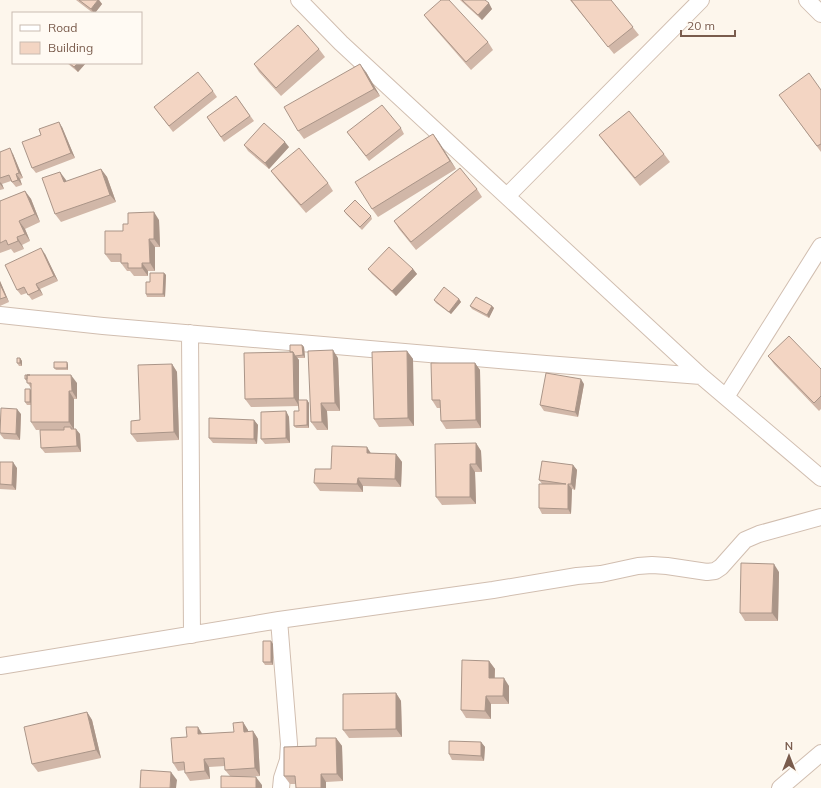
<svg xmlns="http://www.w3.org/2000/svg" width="821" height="788" font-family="Mulish,sans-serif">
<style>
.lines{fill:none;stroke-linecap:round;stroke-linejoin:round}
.minor-casing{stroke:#d1beb0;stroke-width:18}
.minor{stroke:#fff;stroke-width:16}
.wall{fill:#d1b7a8}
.shaded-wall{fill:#aa9588}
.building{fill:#f3d5c3;stroke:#aa9588}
</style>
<rect width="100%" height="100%" fill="#fdf6ec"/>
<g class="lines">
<defs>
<path id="minor" d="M299,0L341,43L701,376L821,478
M807,0L821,14
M507,196L701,0
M0,315L103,326L546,364L701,376
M190,333L192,635
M726,397L821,246
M0,666L279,620
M281,788L282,778L288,760L289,744L279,620L493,590L577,576L601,574L638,566L652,565L667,566L707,572L715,571L721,567L745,540L759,534L821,517
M780,788L821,753"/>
</defs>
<use href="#minor" class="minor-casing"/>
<use href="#minor" class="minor"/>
</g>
<path class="wall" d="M76,0H99L102,4L95,13H93Z
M460,0H485L492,9L482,20Z
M570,0H611L639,35L614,54Z
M424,15L488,42L493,50L471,70L430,23Z
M319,49L325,57L281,96L259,72L254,64Z
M67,63H86L78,72Z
M366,72L380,96L304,139L298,131Z
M821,90V152L785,103Z
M213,91L217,97L173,132L154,107Z
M236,96L254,121L224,142L207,117Z
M62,127L75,158L36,173L32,168Z
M401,128L404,134L369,161L347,132Z
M433,134L456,169L378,217L372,209Z
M599,135L664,154L670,162L640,186L605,143Z
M244,145L289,147L269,169L248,151Z
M0,152L13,154L23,178L20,179L22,185L16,187L11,181L2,184L4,189L0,190Z
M101,169L107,177L116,202L61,222L55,214L60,172L66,182Z
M271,171L328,183L333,191L306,213L277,179Z
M477,189L482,197L416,250L399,229L394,221Z
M25,191L31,199L40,222L25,229L30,241L22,245L24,249L14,253L11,249L0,253V201Z
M344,211L371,216L372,219L362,230L346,214Z
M159,220L160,247H155V271H148V276H134L130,271H127L121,263V262H111L105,254L128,224Z
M45,254L58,281L40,289L43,295L32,300L27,293L21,295L17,290Z
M368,269H413L417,274L396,296L372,274Z
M164,273L166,275L165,297H147L146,294L150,282Z
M0,281L9,302L0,306Z
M459,299L461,302L451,314L436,303L434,300Z
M470,306H492L494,308L489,318L472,309Z
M302,345L304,347L305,358H297L299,360V400H307L309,403V428H296L294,426L299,411V406L251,407L245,399L290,353Z
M407,351L413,359L414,426L379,427L374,419Z
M768,356L821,369V409L819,411L774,364Z
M20,358L22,361V366H19L17,363Z
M338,358L340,411H327L328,430H317L311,422Z
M67,362L68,365V370H56L54,368Z
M475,363L480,370L481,428L446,429L441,421V408H437L432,400Z
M172,364L177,372L179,440L137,442L131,434L140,420Z
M30,375L77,383V399H74V429L80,434L81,452L45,453L41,448V430H36L31,422V405H27L25,402L31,390V388L25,379Z
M584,384L578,417L544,411L540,405Z
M286,411L289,417L290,443L265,444L261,439Z
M21,414L20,440L4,439L0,434Z
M254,420L258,425L257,444L213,443L209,438Z
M476,443L481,451L482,472H475L476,504L442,505L436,497Z
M371,453L396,454L402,462L401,487L363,486V492L320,491L314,483L331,469Z
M0,462L17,468L16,490L0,489Z
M573,465L577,470L575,490L572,489L571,514H542L539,508L542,484L539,480Z
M779,572L778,621H745L740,613Z
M273,644V665H265L263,662Z
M489,661L495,669V678L509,686V704H491V719L466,718L461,710Z
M396,693L401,701L402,737L349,738L343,730Z
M87,712L92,720L101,758L38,772L32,764Z
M243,722L248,731H253L258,739L260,776L245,777L262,785L230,776L225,770V766L209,767L210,779L190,781L185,773V770L178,771L173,763L187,737L203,734L234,732Z
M336,738L342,746L343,781L326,782V788H296V784H290L284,776L316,746Z
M481,742L485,747L484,761L452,760L449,754Z"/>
<path class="shaded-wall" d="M98,0H99L102,4L95,13H94L91,9Z
M489,3L492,9L482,20L478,15Z
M78,63H86L78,72L74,67Z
M360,64L366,72L380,96L374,89Z
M59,122L62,127L75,158L71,153Z
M433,134L439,142L456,169L450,161Z
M285,142L289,147L269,169L265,163Z
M10,148L13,154L23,178L19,173Z
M101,169L107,177L116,202L110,195Z
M60,172L66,180L70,190L64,182Z
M16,174L20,179L22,185L18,180Z
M0,182L2,184L4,189L0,184Z
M25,191L31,199L40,222L35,214Z
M154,212L159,220L160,247L154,239Z
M19,221L25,229L30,241L25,234Z
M17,237L22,245L24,249L18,241Z
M149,239L155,247V271L150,263Z
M41,248L45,254L58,281L54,276Z
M142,263L148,271V276L142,268Z
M413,269L417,274L396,296L392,291Z
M164,273L166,275L165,297L163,294Z
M0,281L9,302L6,297L0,284Z
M36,284L40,289L43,295L39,290Z
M459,299L461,302L451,314L449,312Z
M492,306L494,308L489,318L487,315Z
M302,345L304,347L305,358L303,355Z
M333,350L338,358L340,411L335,403Z
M407,351L413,359L414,426L408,418Z
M293,352L299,360V406L294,398Z
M20,358L22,361V366L20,363Z
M67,362L68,365V370L67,368Z
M475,363L480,370L481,428L476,420Z
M172,364L177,372L179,440L174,432Z
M71,375L77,383V399L72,391Z
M581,379L584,384L578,417L575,412Z
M30,389L32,392V405L30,402Z
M69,391L74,399V430L69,422Z
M307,400L309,403V428L307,425Z
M321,403L327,411L328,430L322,422Z
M17,409L21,414L20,440L16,434Z
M286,411L289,417L290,443L286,438Z
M254,420L258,425L257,444L254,439Z
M76,429L80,434L81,452L77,446Z
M476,443L481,451L482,472L476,464Z
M367,447L372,455L367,453Z
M396,454L402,462L401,487L395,479Z
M13,462L17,468L16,490L12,485Z
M470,464L475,472L476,504L470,497Z
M573,465L577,470L575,490L571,484Z
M358,478L363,486V492L357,484Z
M568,484L572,489L571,514L568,509Z
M774,564L779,572L778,621L772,613Z
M271,641L273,644V665L271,662Z
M489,661L495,669L494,686L489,678Z
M504,678L509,686V704L503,696Z
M396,693L401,701L402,737L396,729Z
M486,696L491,704V719L485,711Z
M87,712L92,720L101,758L96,750Z
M243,722L248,730L249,739L244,732Z
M198,727L203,735L198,734Z
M253,731L258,739L260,776L255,768Z
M336,738L342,746L343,781L337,774Z
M481,742L485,747L484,761L481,756Z
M204,759L209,767L210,779L205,771Z
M171,772L177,780L176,788H170Z
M321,774L326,782V788H321Z
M256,777L262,785V788H256Z"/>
<path class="building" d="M79,0H98L91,9Z
M441,0H449L488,42L466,62L424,15Z
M462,0H485L489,3L478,15Z
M571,0H611L633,27L608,47Z
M298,25L319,49L276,88L254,64Z
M69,63H78L74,67Z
M360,64L374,89L298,131L284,107Z
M198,72L213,91L169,126L154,107Z
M809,73L821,90V144L817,146L779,95Z
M236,96L250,116L221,137L207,117Z
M382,105L401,128L366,156L347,132Z
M629,111L664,154L635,178L599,135Z
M59,122L71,153L32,168L22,142L41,135L39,129Z
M264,123L285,142L265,163L244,145Z
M433,134L450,161L372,209L355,182Z
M10,148L19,173L16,174L18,180L12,182L9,175L0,178V152Z
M299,148L328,183L301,205L271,171Z
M460,168L477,189L411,242L394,221Z
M101,169L110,195L55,214L42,178L60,172L64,182Z
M25,191L35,214L19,221L25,234L17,237L18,241L8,245L6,240L0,243V201Z
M355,200L371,216L360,227L344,211Z
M154,212V239H149L150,263H142V268H128V263H121V254H105V231H123V224H128V213Z
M389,247L413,269L392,291L368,269Z
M41,248L54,276L36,284L39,290L28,295L24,287L17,290L5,265Z
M150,273H164L163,294H146V282H150Z
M0,284L6,297L0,299Z
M444,287L459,299L449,312L434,300Z
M476,297L492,306L487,315L470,306Z
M789,336L821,369V396L814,403L768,356Z
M290,345H302L303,355L295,356L293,352H290Z
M333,350L335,403H321L322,422H311L308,351Z
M407,351L408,418L374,419L372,352Z
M293,352L294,398L245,399L244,353Z
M17,358H20V363H17Z
M54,362H67V368H54Z
M431,363H475L476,420L441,421L440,400H432Z
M172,364L174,432L131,434V421L140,420L138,365Z
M546,373L581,379L575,412L540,405Z
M25,375H30H27V379H25Z
M27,375H71L72,391H69V422H31V383H27Z
M25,389H30V402H25Z
M298,400H307V425L294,426V411H299Z
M1,408L17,409L16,434L0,433Z
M286,411V438L261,439V412Z
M209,418L254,420V439L209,438Z
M64,427H71V429H76L77,446L41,448L40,430H64Z
M476,443V464H470V497H436L435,444Z
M332,446L367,447V453L396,454L395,479L358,478L357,484L314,483L315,469H331Z
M542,461L573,465L571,484H568V509L539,508V484H566L539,480Z
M0,462H13L12,485L0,484Z
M741,563L774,564L772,613H740Z
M263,641H271V662H263Z
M462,660L489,661V678H504L503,696H486L485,711L461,710Z
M396,693V729L343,730V694Z
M87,712L96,750L32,764L24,727Z
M243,722L244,732L253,731L255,768L225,770L224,758L204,759L205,771L185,773L184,762L173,763L171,738L187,737L186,727H198V734L234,732L233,723Z
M316,738H336L337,774H321V788H296L295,776H284V747L316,746Z
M449,741L481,742V756L449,754Z
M141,770L171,772L170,788H140Z
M221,776L256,777V788H221Z"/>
<rect x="12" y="12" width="130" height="52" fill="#fffaf3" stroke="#cabbb1"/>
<rect x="20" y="25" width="20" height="6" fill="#ffffff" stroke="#cabbb1"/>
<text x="48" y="32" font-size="12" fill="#7a5c4d">Road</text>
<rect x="20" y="42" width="20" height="12" fill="#f3d5c3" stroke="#cabbb1"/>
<text x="48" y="52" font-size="12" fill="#7a5c4d">Building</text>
<g transform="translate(789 756)" stroke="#fffaf3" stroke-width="3" paint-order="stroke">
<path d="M0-3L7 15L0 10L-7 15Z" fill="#7a5c4d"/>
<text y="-6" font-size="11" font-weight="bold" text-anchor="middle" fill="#7a5c4d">N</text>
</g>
<path d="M681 30v6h54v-6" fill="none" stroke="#7a5c4d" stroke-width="2"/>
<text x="687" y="30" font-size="12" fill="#7a5c4d" stroke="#fffaf3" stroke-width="3" paint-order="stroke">20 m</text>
</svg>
